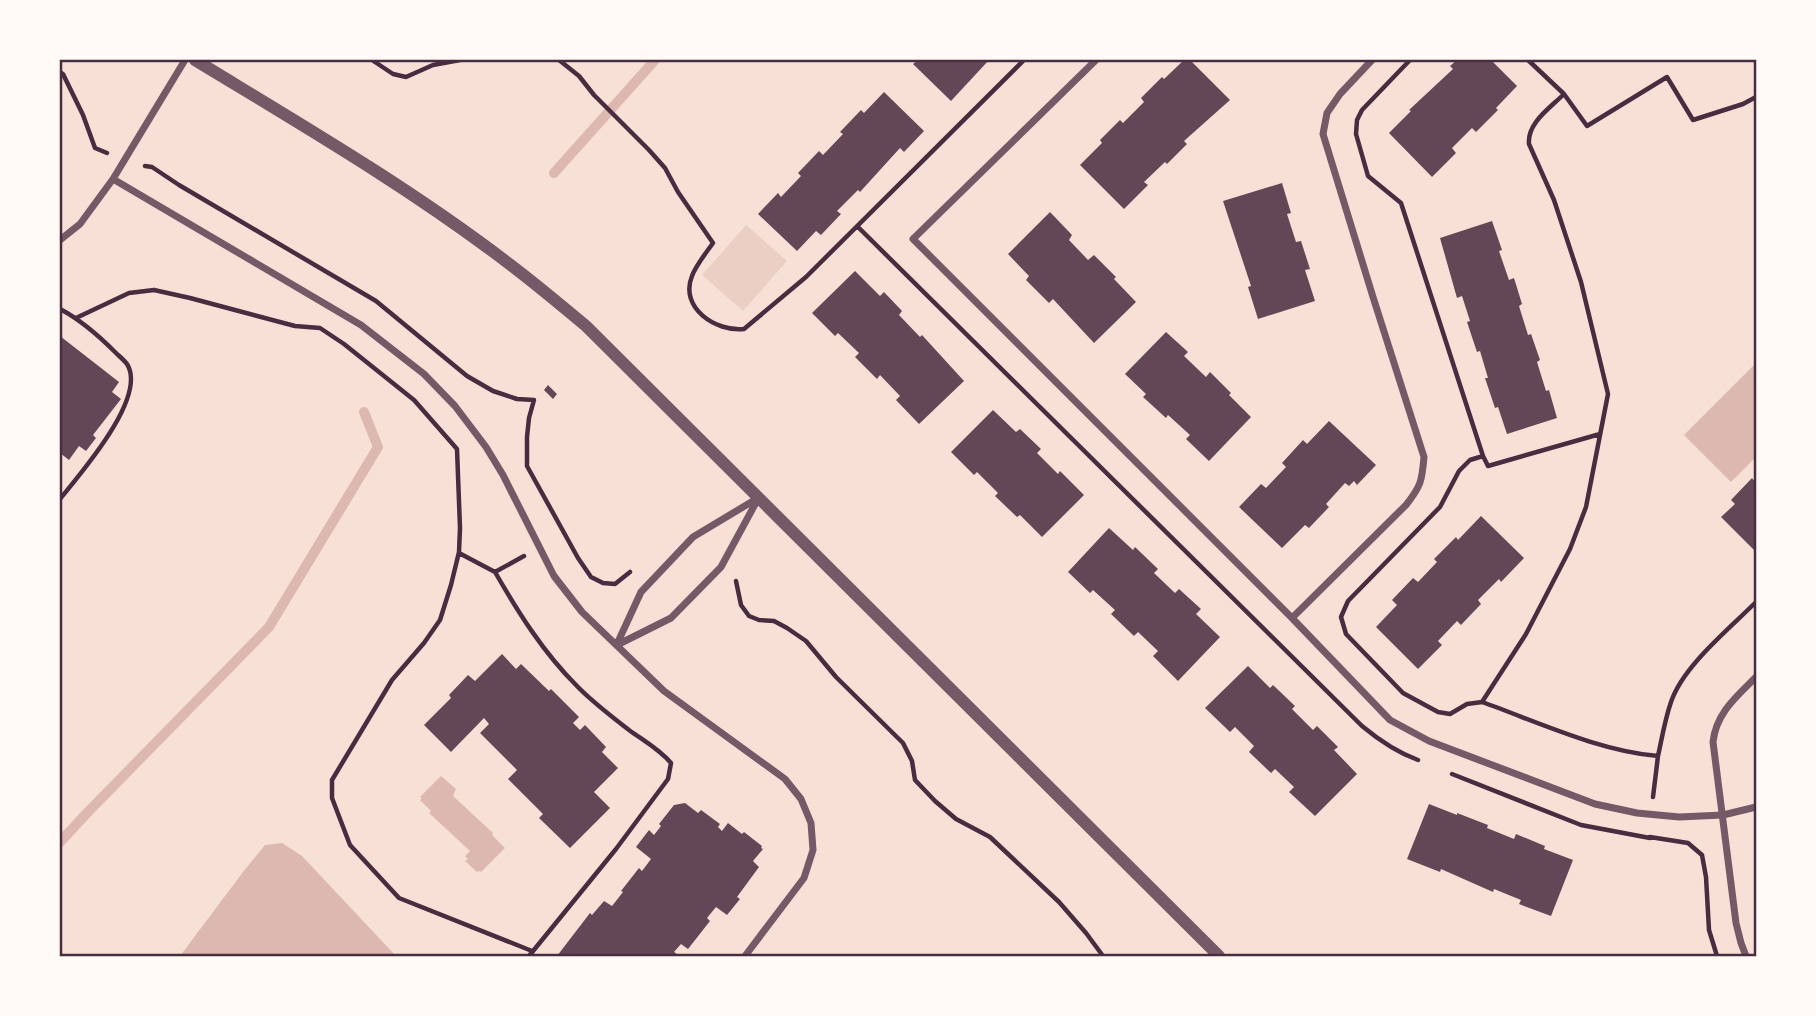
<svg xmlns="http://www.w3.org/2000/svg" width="1816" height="1016" font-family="Barlow,sans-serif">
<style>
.green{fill:#ebcfc5}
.water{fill:#dcb8b0}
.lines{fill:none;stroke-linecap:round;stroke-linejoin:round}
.stream{stroke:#dcb8b0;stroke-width:10}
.building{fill:#644757}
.path{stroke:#4a2c40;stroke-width:4.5}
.minor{stroke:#755966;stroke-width:7}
.tertiary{stroke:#755966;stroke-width:12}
.neatline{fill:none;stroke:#4a2c40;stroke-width:2.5}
</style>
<rect width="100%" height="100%" fill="#f7e1d7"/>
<path class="green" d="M746,225L787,261L743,311L702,275Z"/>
<path class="water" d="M1756,363V457L1731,482L1684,435Z
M441,776L456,789L453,796L493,833L492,835L505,848L481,872L479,871L477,872L465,861L468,859L465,856L470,851L429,813L431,811L420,800L422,798L420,797Z
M282,843L302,856L396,956H180L243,872L265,845Z"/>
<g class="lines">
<path class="stream" d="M554,173L655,60
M60,842L87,813L269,627L378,447L364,412"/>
</g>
<path class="building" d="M918,60H989L951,101L913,64Z
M1184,60H1190L1230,100L1184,141L1187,144L1167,164L1165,162L1144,182L1148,185L1124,209L1080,165L1102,143L1100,140L1120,120L1123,123L1144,102L1141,98L1162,77L1164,79Z
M1457,60H1491L1517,86L1496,108L1498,110L1476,132L1472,128L1452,148L1456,153L1432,177L1389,133L1411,111L1409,110L1453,69L1450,66Z
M884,92L924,131L904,152L900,148L860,192L858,190L837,211L841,214L821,235L816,231L797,251L758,214L778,193L781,197L801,176L798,173L819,151L823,155L843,134L840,132L861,110L864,113Z
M1282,183L1291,213L1287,214L1296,242L1301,241L1310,269L1305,270L1315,301L1258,319L1248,287L1251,286L1223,201Z
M1050,212L1072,235L1069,240L1088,260L1094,255L1116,277L1114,279L1136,302L1094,343L1053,299L1049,303L1026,280L1029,276L1008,254Z
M1492,221L1502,250L1499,251L1509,280L1514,278L1522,304L1519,306L1528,335L1531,334L1540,360L1537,362L1546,391L1549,390L1557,418L1507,434L1498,407L1495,408L1485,378H1488L1480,351L1477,352L1467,322L1470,321L1462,296L1457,298L1440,238Z
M855,271L880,296L884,292L902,311L899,315L920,337L922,335L964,381L919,424L896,400L900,396L880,375L877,379L855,357L859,353L838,333L835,336L812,313Z
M1166,332L1188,352L1184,356L1206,377L1210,372L1231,393L1229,395L1251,417L1209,461L1186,439L1190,435L1168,415L1166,418L1143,397L1146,394L1125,374Z
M60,336L119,382L112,392L121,399L93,435L96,438L86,451L79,446L69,460L60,453Z
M548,385L557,394L553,399L544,390Z
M993,410L1016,432L1020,429L1041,449L1037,453L1058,474L1060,471L1084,495L1042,537L1020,515L1017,517L995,496L998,493L977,472L974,475L951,452Z
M1329,421L1376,465L1357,485L1354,481L1349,486L1345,483L1326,504L1329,507L1309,528L1305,525L1282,548L1239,507L1261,484L1266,488L1286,467L1282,463L1303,440L1307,444Z
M1752,478L1756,483V552L1721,517L1735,504L1731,500Z
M1481,516L1524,558L1501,582L1499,579L1478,600L1481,604L1461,625L1457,621L1438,641L1442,645L1418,669L1376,627L1397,605L1392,600L1413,578L1418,582L1437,562L1434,559L1456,537L1458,540Z
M1109,528L1133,550L1135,547L1158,569L1154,573L1175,593L1179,589L1201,609L1196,614L1220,637L1178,681L1153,656L1158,651L1138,632L1134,636L1111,614L1115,610L1093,590L1090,593L1068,572Z
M502,654L516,669L521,664L549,691L551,689L579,717L573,723L580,730L585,725L606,747L602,752L618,768L594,792L610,808L570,848L539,818L543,814L508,779L517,770L480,733L489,724L484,718L451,752L424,725L451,698L449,695L468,675L475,681Z
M1248,666L1270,688L1273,685L1295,706L1292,709L1313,730L1317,726L1338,747L1334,750L1357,774L1315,816L1289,792L1294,787L1275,769L1271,773L1249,752L1254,746L1235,727L1230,732L1205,708Z
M685,803L698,813L701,810L720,824L718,827L722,831L728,823L742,834L744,832L762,846L761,848L763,849L753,861L759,867L737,897L740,899L727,915L716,907L707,918L710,921L688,949L681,944L674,952L680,956H557L590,913L592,915L604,901L612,906L623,892L621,891L639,868L642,871L651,859L636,847L649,830L654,835L661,826L659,824L674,805Z
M1429,804L1457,815V813L1488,825L1487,828L1514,839L1516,834L1545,846L1544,849L1573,860L1551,916L1519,904L1521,900L1494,889L1493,892L1441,869L1440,872L1407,859Z"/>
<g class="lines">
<path class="path" d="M372,60L393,74L406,77L433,65L460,60
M559,60L579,76L594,95L649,150L665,168L678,192L713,243C706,253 696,265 692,276C679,308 716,332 744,329L806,277L1024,60
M1410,60L1362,110L1357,120L1356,134L1368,176L1401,203L1483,456L1470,460L1459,471L1440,507L1348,601L1341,617L1346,634L1403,693L1438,712L1450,714L1467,704L1482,702L1526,634L1570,549L1586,507L1608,394L1581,282L1554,200L1529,144C1527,123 1550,108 1564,94L1528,60
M60,72L63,74L83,115L95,148L107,153
M1564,94L1587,126L1667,77L1693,120L1743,104L1756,97
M145,166L152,167L179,185L376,301L467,376L493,391L517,399L534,400L529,418L527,437V466L578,558L591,577L603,583L615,584L630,572
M858,227L1362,726C1380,741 1396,752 1418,760
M60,309C81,320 98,335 115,352C119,356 124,360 127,364C148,397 80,474 60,499
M76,318L129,293L154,290L190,298L295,326L320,328L344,344L414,400L457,449L460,528L459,552L451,585L440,620L424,643L392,680L332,780V798L350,845L399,898L532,951
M1483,456L1488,466L1600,434
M459,553L495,572
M524,556L495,572C518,612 543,652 576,685C591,701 611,716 629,730C644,741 659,749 671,763L668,779L616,849L529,956
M736,581L741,605L749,616L759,620L774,621L787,628L806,641L836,677L903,743L912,761L915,780L935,801L956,819L990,837L1059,902L1086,933L1103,956
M1482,702C1538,722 1599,751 1658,756L1653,797
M1658,756C1662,738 1665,719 1671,702C1683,666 1729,629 1756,602
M1452,774L1581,825L1650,838
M1650,837L1688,843L1702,855L1706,877L1709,930L1717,956"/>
<path class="minor" d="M1096,60L913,239L1292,618L1406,505C1421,486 1422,481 1424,457L1373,297L1323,134L1327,113L1340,94L1372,60
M113,179L361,325L424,374L455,406L486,447L503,475L554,576L582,612L664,691L785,779L801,799L811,823L813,850L804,878L745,956
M60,240L80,224L113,179L185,60
M1292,618L1390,720L1429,741L1595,804L1637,813L1679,817L1723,815L1756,807
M617,644L641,592L693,537L758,498
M617,645L671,618L721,567L759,497
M1746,956L1741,943L1736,923L1713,742C1716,713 1737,696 1756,677"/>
<path class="tertiary" d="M195,60C302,125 412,189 512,266C537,285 562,306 586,326L1219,956"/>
</g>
<rect width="1816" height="1016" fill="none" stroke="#fffaf5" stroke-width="122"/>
<rect x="61" y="61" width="1694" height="894" class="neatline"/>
</svg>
